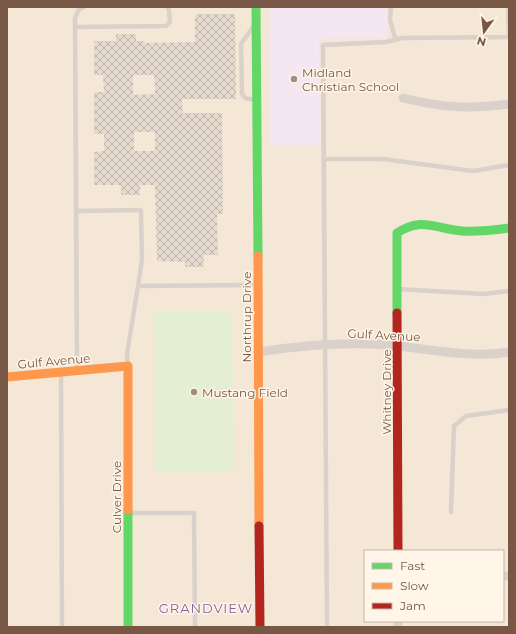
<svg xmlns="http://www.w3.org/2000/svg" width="516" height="634" font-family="Montserrat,sans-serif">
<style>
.residential{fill:#f4e7d6;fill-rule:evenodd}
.education{fill:#f4e7f1}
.pitch{fill:#e3efd0}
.building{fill:url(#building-cross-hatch);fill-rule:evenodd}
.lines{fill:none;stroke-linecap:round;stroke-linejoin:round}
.lane{stroke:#dbd1cb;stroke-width:4.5}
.street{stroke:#dbd1cb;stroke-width:9}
.fast{stroke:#63d668;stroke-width:9}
.slow{stroke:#ff974d;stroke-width:9}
.jam{stroke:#b3261e;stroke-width:9}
.poi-dot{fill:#a58d7e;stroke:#fff6e9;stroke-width:1.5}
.labels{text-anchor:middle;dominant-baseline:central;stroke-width:3;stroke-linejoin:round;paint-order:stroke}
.poi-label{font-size:12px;fill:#785745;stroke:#fff6e9;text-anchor:start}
.street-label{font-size:12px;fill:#785745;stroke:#fff6e9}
.neighbourhood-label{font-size:13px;letter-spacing:1px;fill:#88609c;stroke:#fff6e9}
</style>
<defs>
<pattern id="building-cross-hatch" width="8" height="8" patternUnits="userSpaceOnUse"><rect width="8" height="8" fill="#e4dacf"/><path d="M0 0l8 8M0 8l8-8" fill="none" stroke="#beb4aa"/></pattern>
</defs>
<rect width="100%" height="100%" fill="#f8f2e7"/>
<path class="residential" d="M7,7H509V627H7ZM365,551H503V621H365Z"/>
<path class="education" d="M269,7H387V38L319,39L320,145H269Z"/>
<path class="pitch" d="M232,311L234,472H156L154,312Z"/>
<path class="building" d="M195,14H235L236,99H182L183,113H222L223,214H217L218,255H204L203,267H185V262L157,261L155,185H140V195H121V185H94V152L104,151V134H94V92H104L103,75H94V41H116V34H136V41H145V43L195,42ZM133,75H154L155,94L133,95ZM134,132H155V151H134Z"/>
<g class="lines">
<path class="lane" d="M391,7L390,20L395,38
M508,7L509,37
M76,27L166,26L170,22L169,10L167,7
M253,27L241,44L242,94L245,98L255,100
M325,159H383L473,171L509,165
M76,211L141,210L142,260L138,286
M397,289L484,294L509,291
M128,365L127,354L138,286L258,285
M77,369L75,18L79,9L84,7
M61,373L62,627
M451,512L454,426L466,416L509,410
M128,513H194L195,627
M327,627L323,45L386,42L402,38L509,37"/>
<path class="street" d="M403,98C443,108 469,109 509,104
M258,352C304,345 353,341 399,346C435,350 473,358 509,352
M503,576H509
M398,621V627"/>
<path class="fast" d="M256,7L258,256
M397,313V233C422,216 436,229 462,231C478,232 494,230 509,228
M128,510V627"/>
<path class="slow" d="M258,256L259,526
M7,377L128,366V510"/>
<path class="jam" d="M397,313L398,551
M259,526L260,627"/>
</g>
<g class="poi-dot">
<circle cx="294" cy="79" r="4"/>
<circle cx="194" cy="392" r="4"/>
</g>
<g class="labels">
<g class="poi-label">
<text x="302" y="72">Midland<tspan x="302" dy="14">Christian School</tspan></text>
<text x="202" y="392">Mustang Field</text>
</g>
<g class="street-label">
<text transform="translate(246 317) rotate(-90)">Northrup Drive</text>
<text transform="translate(384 335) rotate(3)">Gulf Avenue</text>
<text transform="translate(54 361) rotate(-5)">Gulf Avenue</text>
<text transform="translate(386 392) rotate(-90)">Whitney Drive</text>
<text transform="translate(116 497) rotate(-90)">Culver Drive</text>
</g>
<g class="neighbourhood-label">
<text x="206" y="608">GRANDVIEW</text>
</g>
</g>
<rect width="516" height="634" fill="none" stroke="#785745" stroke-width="16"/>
<rect x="364" y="550" width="140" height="72" fill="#fff6e9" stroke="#c9b6a7"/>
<rect x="372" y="563" width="20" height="6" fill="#63d668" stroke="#c9b6a7"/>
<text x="400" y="570" font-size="12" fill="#785745">Fast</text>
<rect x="372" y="583" width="20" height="6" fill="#ff974d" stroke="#c9b6a7"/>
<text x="400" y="590" font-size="12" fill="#785745">Slow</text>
<rect x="372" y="603" width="20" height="6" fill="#b3261e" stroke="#c9b6a7"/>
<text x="400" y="610" font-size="12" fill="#785745">Jam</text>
<g transform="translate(484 32) rotate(195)" stroke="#fff6e9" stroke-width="3" paint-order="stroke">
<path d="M0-3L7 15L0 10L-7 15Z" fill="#785745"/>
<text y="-6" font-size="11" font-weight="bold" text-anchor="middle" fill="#785745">N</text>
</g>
</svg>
